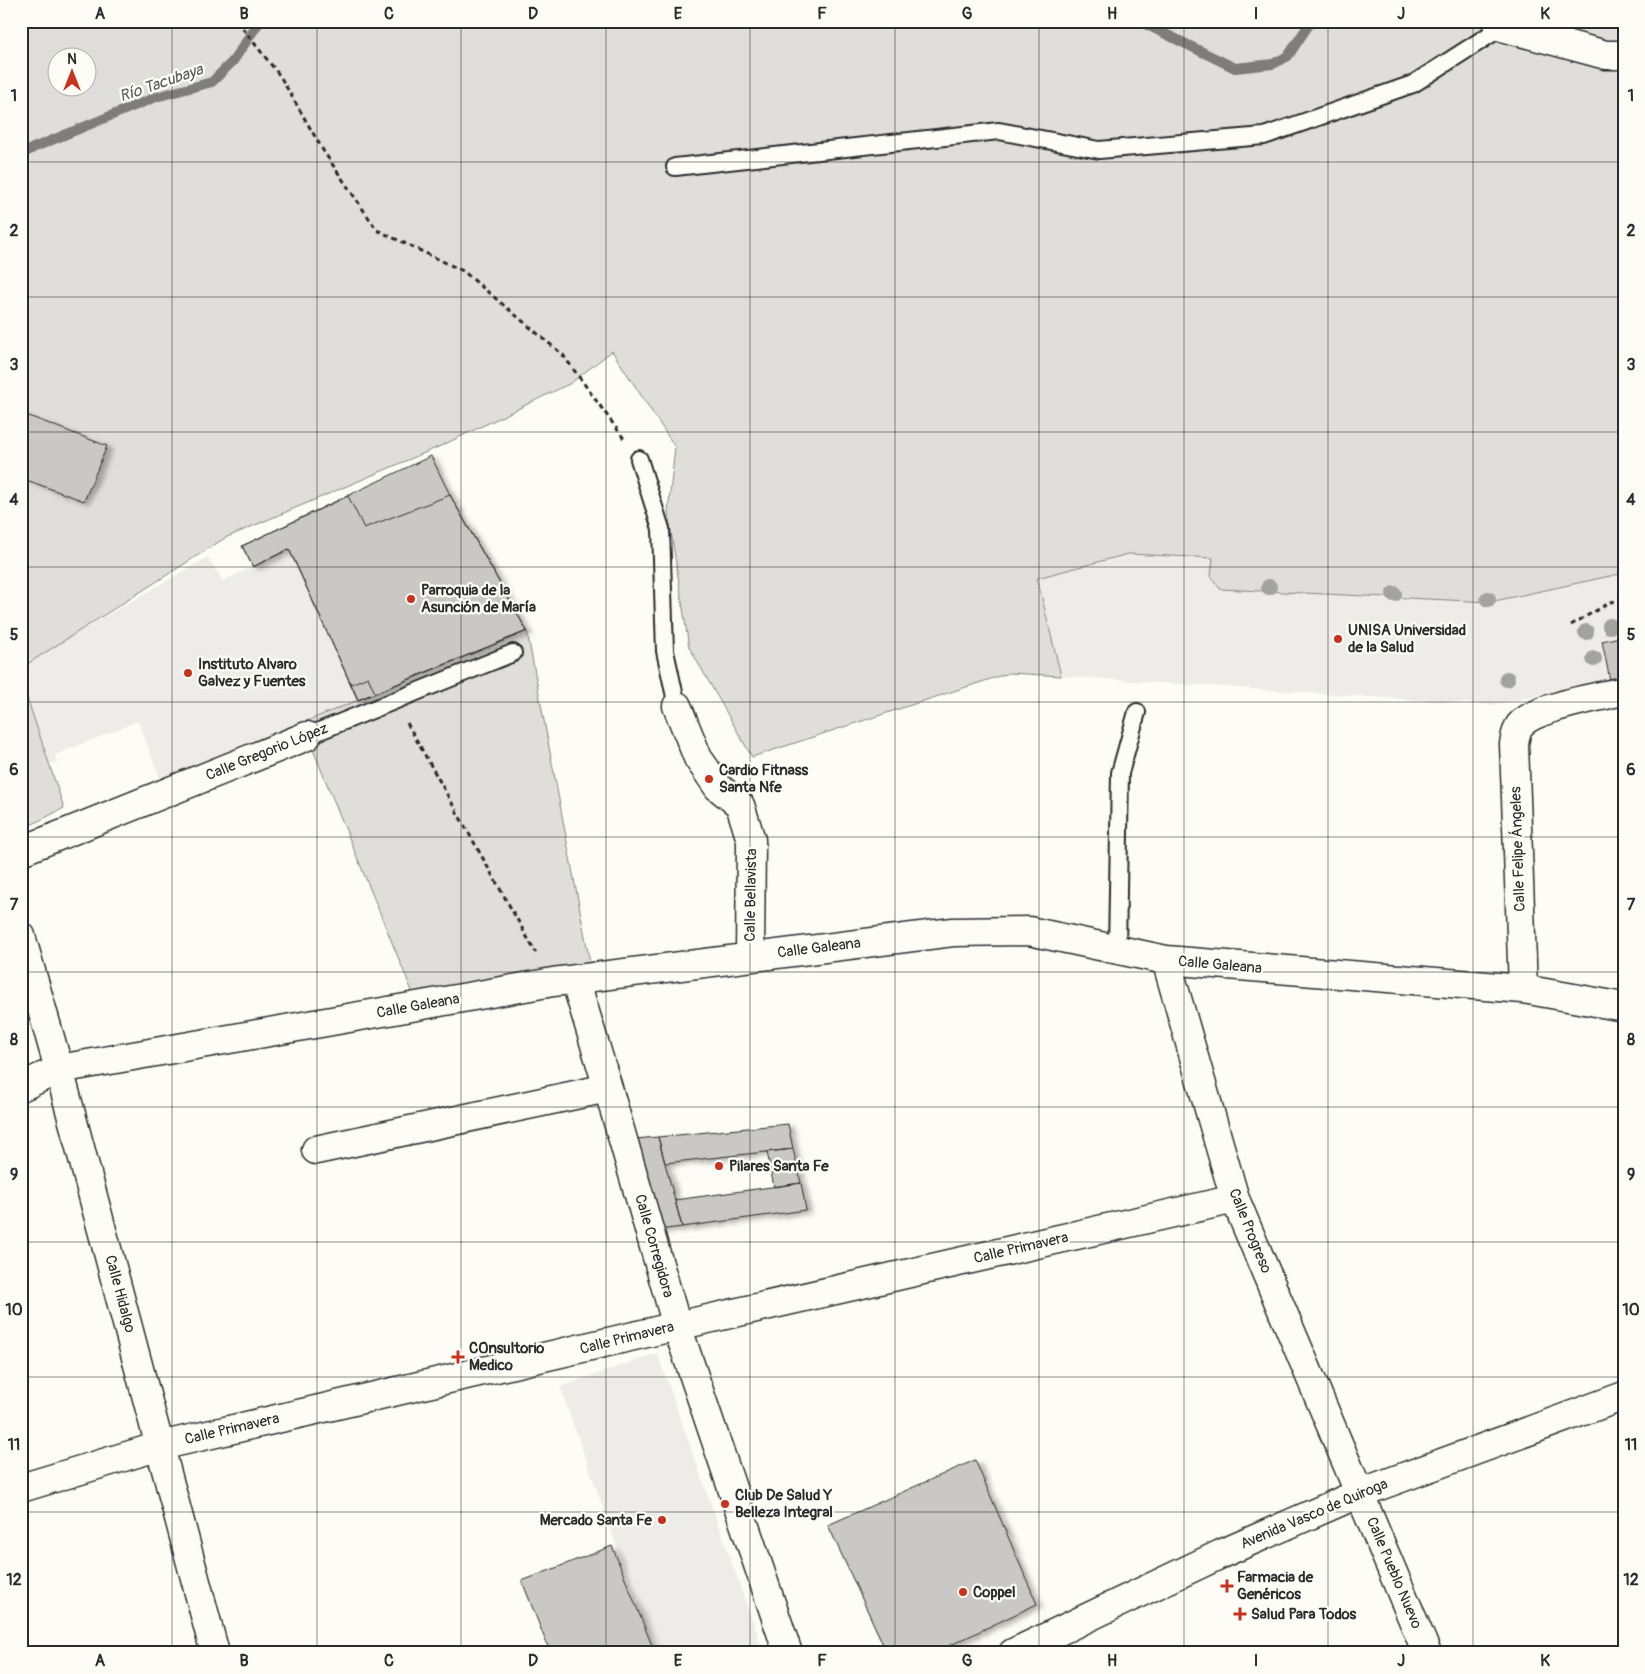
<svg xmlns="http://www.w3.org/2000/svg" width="1645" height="1674" font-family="Pangolin,sans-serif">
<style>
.built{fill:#edece8}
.green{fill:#dfdeda;stroke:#858482;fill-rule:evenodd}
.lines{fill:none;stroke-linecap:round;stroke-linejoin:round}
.stream{stroke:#7e7d7b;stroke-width:10}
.building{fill:#c9c8c4;stroke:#2b2b2b;filter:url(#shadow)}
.service-casing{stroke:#2b2b2b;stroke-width:20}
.minor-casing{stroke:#2b2b2b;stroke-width:31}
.secondary-casing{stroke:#2b2b2b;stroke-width:31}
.path{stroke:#2b2b2b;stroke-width:3;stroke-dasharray:5 4;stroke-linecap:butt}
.service{stroke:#fdfcf7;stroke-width:16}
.minor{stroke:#fdfcf7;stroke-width:28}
.secondary{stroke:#fdfcf7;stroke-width:28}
.tree{fill:#a2a29f}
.grid{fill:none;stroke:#2b2b2b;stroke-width:1;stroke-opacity:0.55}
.poi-dot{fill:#c8321e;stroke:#fdfcf7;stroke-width:2}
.labels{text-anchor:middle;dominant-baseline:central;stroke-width:4.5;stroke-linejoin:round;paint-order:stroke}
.poi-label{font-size:15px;font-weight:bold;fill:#2b2b2b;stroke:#fdfcf7;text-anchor:start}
.street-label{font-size:15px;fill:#2b2b2b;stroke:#fdfcf7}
.water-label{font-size:16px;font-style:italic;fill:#5b5b5a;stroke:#fdfcf7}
.neatline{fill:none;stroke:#2b2b2b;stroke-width:2}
.grid-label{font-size:16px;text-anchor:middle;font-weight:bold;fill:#2b2b2b}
</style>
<defs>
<filter id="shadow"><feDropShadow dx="5.5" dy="3" stdDeviation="2.5" flood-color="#0004"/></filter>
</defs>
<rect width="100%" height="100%" fill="#fdfcf7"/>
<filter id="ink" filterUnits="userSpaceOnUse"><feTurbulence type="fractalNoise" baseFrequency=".02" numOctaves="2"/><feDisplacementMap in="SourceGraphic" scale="10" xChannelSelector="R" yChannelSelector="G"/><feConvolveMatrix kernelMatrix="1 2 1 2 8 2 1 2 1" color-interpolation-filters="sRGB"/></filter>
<g filter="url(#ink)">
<path class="built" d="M21,200L229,523L26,662L208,557L223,581L289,549L358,700L162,783L138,721L55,755L57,763L21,762Z
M1128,554L1213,558L1211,576L1490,602L1624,573V679L1491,705L1061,676L1037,578Z
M657,1353L764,1653H655L560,1387Z"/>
<path class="green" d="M21,21H1624V573L1490,602L1220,589L1211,576L1213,558L1128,554L1037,578L1061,676L1009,673L752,757L689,647L668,512L675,447L612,351L571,383L443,445L225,538L21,668ZM58,58H88V88H58Z
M527,631L590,963L414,996L302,723Z
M21,680L64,808L21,830Z"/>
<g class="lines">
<path class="stream" d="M1139,21L1235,68L1273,64L1288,56L1308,26L1313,21
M21,155L33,148L156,97L212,82L233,61L260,21"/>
</g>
<path class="building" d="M21,413L107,446L84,501L21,478Z
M431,456L450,495L527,631L358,700L289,549L253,567L242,546Z
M450,495L527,631L358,700L289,549L253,567L242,546L348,496L364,528Z
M1624,636V677L1610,680L1602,641Z
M368,677L375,693L358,700L351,684Z
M788,1124L793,1149L665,1163L658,1137Z
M658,1137L682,1227L658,1230L635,1139Z
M793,1149L801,1183L774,1187L767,1152Z
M801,1183L806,1210L682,1227L675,1200Z
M975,1460L1037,1604L934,1653H887L828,1525Z
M612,1546L655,1653H548L550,1652L522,1581Z"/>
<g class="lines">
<defs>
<path id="service" d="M675,167L999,131L1099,150L1264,136L1413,84L1502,27
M639,459L661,529L665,651L677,706
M307,736L513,653
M1117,950L1120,773L1137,712"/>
<path id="minor" d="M1496,21L1502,27L1606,55H1624
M677,706L698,758L718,787L740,805L751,840L750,957
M21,851L307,736
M21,936L59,1069L215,1653
M1166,960L1235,1199L1427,1653
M575,979L608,1088L677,1326L788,1653
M1523,989L1514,744C1515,738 1516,730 1520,725C1535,707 1599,697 1624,691
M21,1087L59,1069L553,982L953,932L1029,931L1166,960L1523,989L1624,1007
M316,1150L608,1088
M21,1488L160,1446L677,1326L1235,1199"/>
<path id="secondary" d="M1013,1653L1221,1554L1360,1493L1624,1396"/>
</defs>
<use href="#service" class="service-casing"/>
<use href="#minor" class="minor-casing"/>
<use href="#secondary" class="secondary-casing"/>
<path class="path" d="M237,21L280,76L324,152L377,230L463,271L563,355L625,440
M1571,625L1611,602L1624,599
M407,723L536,953"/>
<use href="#service" class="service"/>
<use href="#minor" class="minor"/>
<use href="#secondary" class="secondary"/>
</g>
<g class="tree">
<circle cx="1269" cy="587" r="8"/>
<circle cx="1394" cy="594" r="8"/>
<circle cx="1488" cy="599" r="8"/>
<circle cx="1610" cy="626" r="8"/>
<circle cx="1586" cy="632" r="8"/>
<circle cx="1594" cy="659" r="8"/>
<circle cx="1507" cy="679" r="8"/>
</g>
</g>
<path class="grid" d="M172,21V1653M317,21V1653M461,21V1653M606,21V1653M750,21V1653M895,21V1653M1039,21V1653M1184,21V1653M1328,21V1653M1473,21V1653M21,162H1624M21,297H1624M21,432H1624M21,567H1624M21,702H1624M21,837H1624M21,972H1624M21,1107H1624M21,1242H1624M21,1377H1624M21,1512H1624"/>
<g class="poi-dot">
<circle cx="411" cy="599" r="5"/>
<circle cx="1338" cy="639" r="5"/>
<circle cx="188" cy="673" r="5"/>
<circle cx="709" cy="779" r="5"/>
<circle cx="719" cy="1166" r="5"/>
<path d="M455.5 1349.5h5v5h5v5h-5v5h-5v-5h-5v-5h5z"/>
<circle cx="725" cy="1504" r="5"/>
<circle cx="662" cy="1520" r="5"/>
<path d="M1224.5 1578.5h5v5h5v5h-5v5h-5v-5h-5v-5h5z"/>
<circle cx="963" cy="1592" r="5"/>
<path d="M1237.5 1606.5h5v5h5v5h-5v5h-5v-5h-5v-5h5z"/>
</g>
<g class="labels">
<g class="poi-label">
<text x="421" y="590">Parroquia de la<tspan x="421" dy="17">Asunción de María</tspan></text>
<text x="1348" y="630">UNISA Universidad<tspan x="1348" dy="17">de la Salud</tspan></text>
<text x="198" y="664">Instituto Alvaro<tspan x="198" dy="17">Galvez y Fuentes</tspan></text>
<text x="719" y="770">Cardio Fitnass<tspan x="719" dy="17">Santa Nfe</tspan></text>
<text x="729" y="1166">Pilares Santa Fe</text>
<text x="469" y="1348">C0nsultorio<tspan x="469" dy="17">Medico</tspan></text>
<text x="735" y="1495">Club De Salud Y<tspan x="735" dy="17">Belleza Integral</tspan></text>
<text x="652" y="1520" text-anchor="end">Mercado Santa Fe</text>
<text x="1237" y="1577">Farmacia de<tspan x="1237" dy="17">Genéricos</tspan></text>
<text x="973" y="1592">Coppel</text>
<text x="1251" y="1614">Salud Para Todos</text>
</g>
<g class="street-label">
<text transform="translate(267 752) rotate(-22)">Calle Gregorio López</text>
<text transform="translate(1518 849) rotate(-92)">Calle Felipe Ángeles</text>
<text transform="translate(751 895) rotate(-89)">Calle Bellavista</text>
<text transform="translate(819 948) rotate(-7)">Calle Galeana</text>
<text transform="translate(1220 965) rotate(5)">Calle Galeana</text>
<text transform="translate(418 1006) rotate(-10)">Calle Galeana</text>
<text transform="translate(1250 1231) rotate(68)">Calle Progreso</text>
<text transform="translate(654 1246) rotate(74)">Calle Corregidora</text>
<text transform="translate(1021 1248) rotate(-13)">Calle Primavera</text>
<text transform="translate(120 1294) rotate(75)">Calle Hidalgo</text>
<text transform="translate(627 1338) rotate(-14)">Calle Primavera</text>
<text transform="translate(232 1429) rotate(-13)">Calle Primavera</text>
<text transform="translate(1314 1514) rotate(-23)">Avenida Vasco de Quiroga</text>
<text transform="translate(1394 1573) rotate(67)">Calle Pueblo Nuevo</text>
</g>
<g class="water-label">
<text transform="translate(161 83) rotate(-19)">Río Tacubaya</text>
</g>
</g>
<rect width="1645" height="1674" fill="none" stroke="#fdfcf7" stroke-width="55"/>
<g transform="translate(72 72)"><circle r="24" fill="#fdfcf7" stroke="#a9a8a5"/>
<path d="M0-4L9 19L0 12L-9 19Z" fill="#c8321e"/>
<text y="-8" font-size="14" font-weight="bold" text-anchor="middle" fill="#2b2b2b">N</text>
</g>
<rect x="28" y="28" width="1590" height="1618" class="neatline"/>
<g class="grid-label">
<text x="100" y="19">A</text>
<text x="244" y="19">B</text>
<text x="389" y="19">C</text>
<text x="533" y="19">D</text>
<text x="678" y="19">E</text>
<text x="822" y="19">F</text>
<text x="967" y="19">G</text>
<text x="1112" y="19">H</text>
<text x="1256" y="19">I</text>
<text x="1401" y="19">J</text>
<text x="1545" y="19">K</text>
<text x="14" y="101">1</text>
<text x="1631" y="101">1</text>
<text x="14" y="236">2</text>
<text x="1631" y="236">2</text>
<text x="14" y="370">3</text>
<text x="1631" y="370">3</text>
<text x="14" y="505">4</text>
<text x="1631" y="505">4</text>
<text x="14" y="640">5</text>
<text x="1631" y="640">5</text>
<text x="14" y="775">6</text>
<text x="1631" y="775">6</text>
<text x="14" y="910">7</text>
<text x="1631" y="910">7</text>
<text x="14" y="1045">8</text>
<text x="1631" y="1045">8</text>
<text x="14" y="1180">9</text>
<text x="1631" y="1180">9</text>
<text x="14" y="1315">10</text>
<text x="1631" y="1315">10</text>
<text x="14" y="1450">11</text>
<text x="1631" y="1450">11</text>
<text x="14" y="1585">12</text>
<text x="1631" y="1585">12</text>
<text x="100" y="1666">A</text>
<text x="244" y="1666">B</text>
<text x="389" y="1666">C</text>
<text x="533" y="1666">D</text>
<text x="678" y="1666">E</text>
<text x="822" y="1666">F</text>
<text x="967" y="1666">G</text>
<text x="1112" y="1666">H</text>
<text x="1256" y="1666">I</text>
<text x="1401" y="1666">J</text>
<text x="1545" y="1666">K</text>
</g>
</svg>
